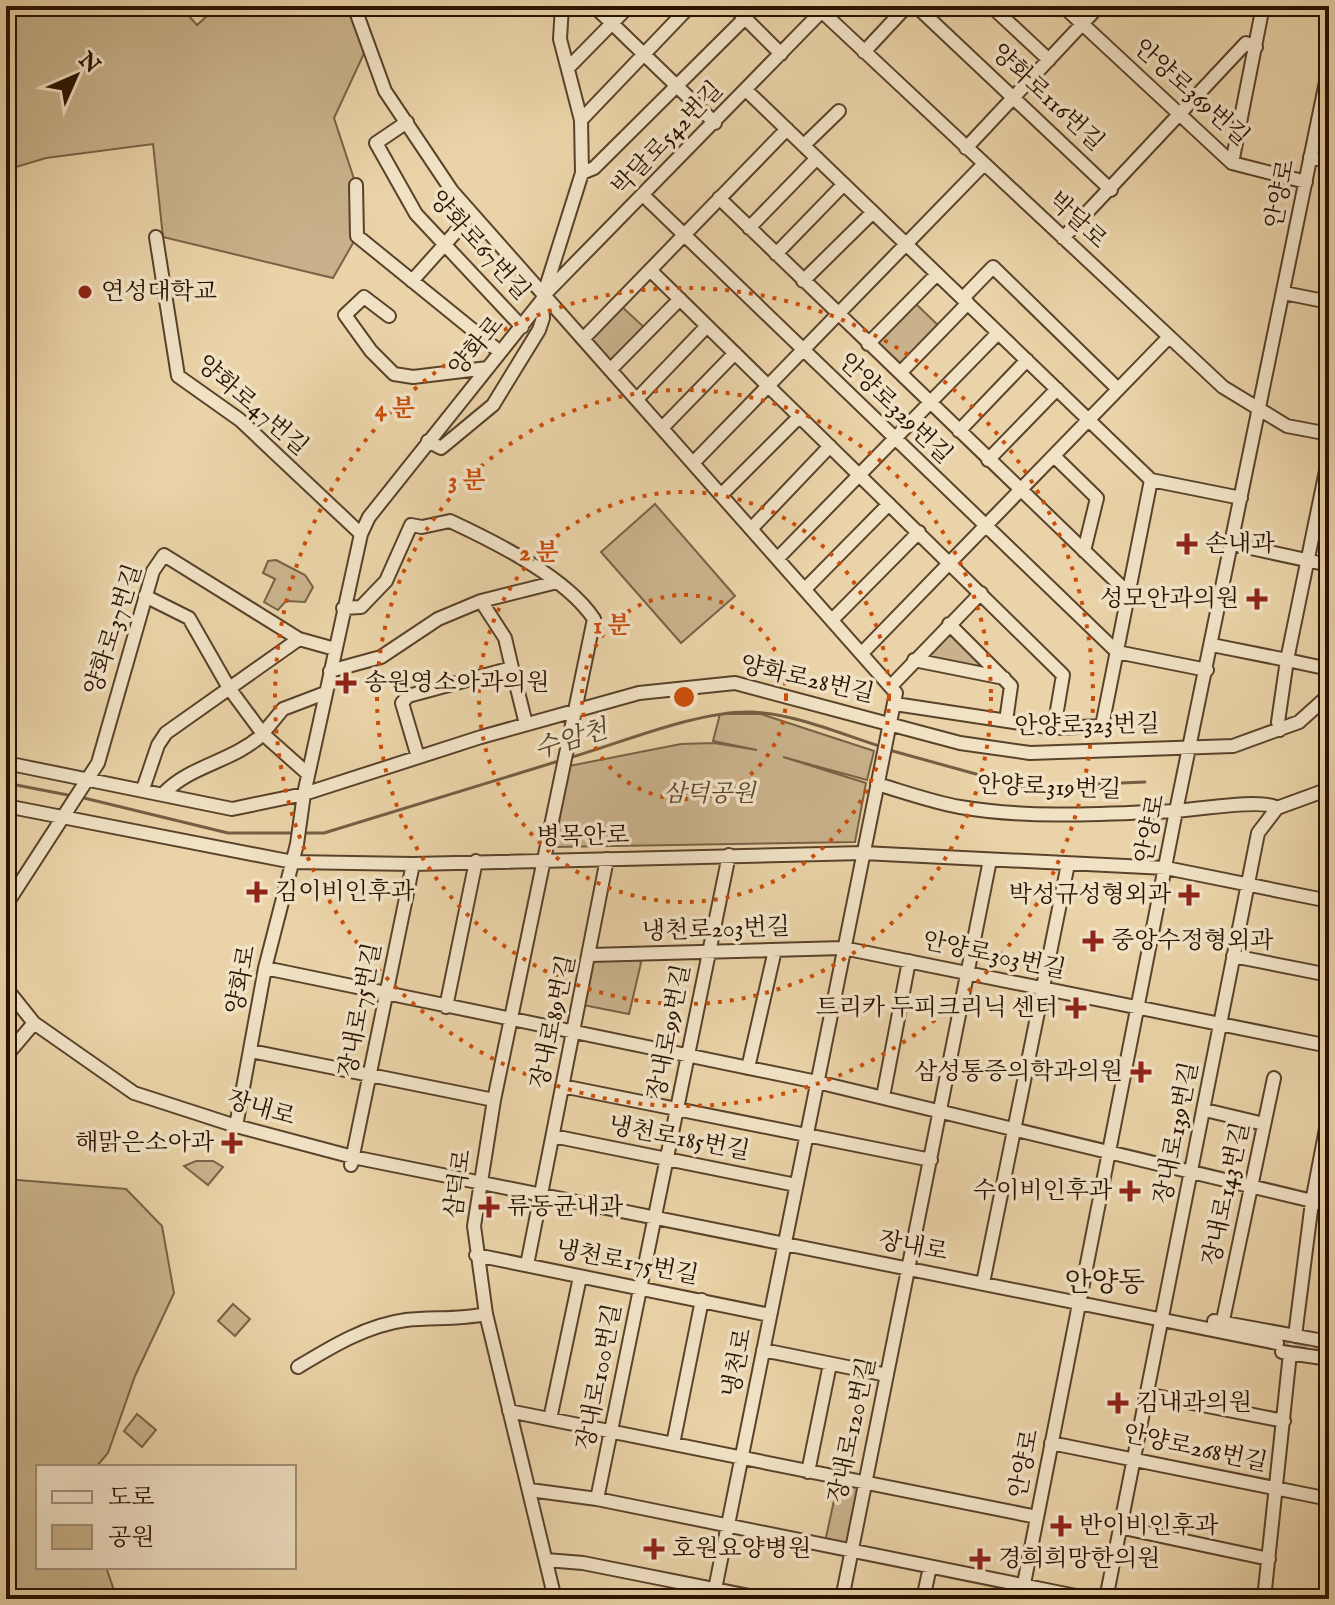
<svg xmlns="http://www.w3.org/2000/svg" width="1335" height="1605" font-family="'IM FELL English','Noto Serif KR',serif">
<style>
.green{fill:#c9b28b;stroke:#796246;stroke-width:2}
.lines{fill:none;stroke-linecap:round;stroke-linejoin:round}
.stream{stroke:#755e43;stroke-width:3}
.minor-tunnel{stroke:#c3ac86;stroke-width:12;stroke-dasharray:12 6;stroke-linecap:butt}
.minor-casing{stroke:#59422a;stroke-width:16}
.minor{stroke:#f1e2c6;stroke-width:12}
.ring{fill:none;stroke:#cb4e0a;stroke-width:4;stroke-dasharray:4 8}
.poi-dot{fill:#8f2418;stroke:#f1e2c6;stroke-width:3}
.labels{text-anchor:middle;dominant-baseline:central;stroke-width:7;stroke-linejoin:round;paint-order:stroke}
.street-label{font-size:24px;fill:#291200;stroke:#f1e2c6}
.poi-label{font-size:24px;fill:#291200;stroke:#f1e2c6;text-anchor:start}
.park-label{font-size:24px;font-style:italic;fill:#59422a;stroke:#f1e2c6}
.water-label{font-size:26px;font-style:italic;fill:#5c452c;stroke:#f1e2c6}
.quarter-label{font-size:28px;fill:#291200;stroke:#f1e2c6}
.centre{fill:#cb4e0a;stroke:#f1e2c6;stroke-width:4}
.ring-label{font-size:24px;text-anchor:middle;font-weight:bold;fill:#cb4e0a;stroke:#f1e2c6;stroke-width:7;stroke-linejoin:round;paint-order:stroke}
</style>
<rect width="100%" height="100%" fill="#ead3a8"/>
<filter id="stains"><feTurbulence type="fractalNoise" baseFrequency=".0025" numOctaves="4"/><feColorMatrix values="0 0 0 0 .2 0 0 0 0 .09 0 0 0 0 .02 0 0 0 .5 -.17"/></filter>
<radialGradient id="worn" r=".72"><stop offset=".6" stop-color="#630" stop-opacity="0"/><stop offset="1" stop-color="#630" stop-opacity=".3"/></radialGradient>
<path class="green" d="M6,6H180L197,25L218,6H354L367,47L334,118L356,185L357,236L333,278L163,237L153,144L46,158L6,170Z
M914,302L940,327L901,368L875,343Z
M620,305L647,330L612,366L588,339Z
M655,504L735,596L681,643L601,552Z
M276,560L305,575L313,587L305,602L286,601L278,610L264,602L275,579L263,573L268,561Z
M951,630L988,671L924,658Z
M720,714H761L874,751L867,780L783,757L866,783L855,842L554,847L569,766L681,744L714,743L757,750L713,741Z
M638,958L641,963L629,1014L583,1005L593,960Z
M196,1161H213L223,1167L208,1185L184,1166Z
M6,1179L126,1189L162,1226L174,1293L135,1376L108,1453L96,1467H38V1567H106L117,1599H6Z
M233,1304L250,1319L235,1336L218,1321Z
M137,1414L156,1430L142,1447L124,1431Z
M838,1482L860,1487L848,1547L825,1542Z"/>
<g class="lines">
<path class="stream" d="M889,750L1023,787L1145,782
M569,758C621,743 699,710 752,712C795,714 841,734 882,747
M6,783L73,796
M80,797L228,833H297
M304,833H324L562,760"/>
<path class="minor-tunnel" d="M1277,1343L1329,1350"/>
<defs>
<path id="minor" d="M354,6L385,91L452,191L896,693L713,1599
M594,6L715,123
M733,6L781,54
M816,6L1223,387L1287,426L1329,434
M916,6L1111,190
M991,6L1049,60
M1063,6L1232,163L1306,182
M1322,6L1329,7
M864,52L907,6
M569,67L629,6
M746,90L1151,480L1241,498
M581,120L690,6
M407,122L376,143L416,214L522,327
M804,145L839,111
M966,148L1099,6
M1310,157L1329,161
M1232,163L1263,6
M582,173L594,168L745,18
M356,185L357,236L500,352
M644,196L1117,652L1207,670
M719,198L1128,593
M749,228L817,158
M156,237L178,376L240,420L361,534
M1063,238L1246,43L1256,47
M776,254L844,184
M650,270L1063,675L1054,728
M412,281L471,215
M803,281L873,212
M547,292L822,11
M1284,293L1329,302
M963,298L993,267L1118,389
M389,316L364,297L345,315L371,351L394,374L413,377L488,368
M583,339L787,129
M868,344L937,274
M610,370L680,299
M900,373L968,303
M637,399L707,326
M662,428L735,353
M959,431L1027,360
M428,441L441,448L493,405L539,330L543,318L542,300
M1054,456L1097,498L1084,551
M988,460L1057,389
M693,463L984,164
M722,494L799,417
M751,529L830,446
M1232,544L1329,565
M778,558L998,333
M805,589L889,504
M145,596L189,618L229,688L263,734L308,774
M481,601L505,638L512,668
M343,608L361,607L386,581L411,525L422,527L450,521C495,542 566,577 594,619L494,1100L474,1226L486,1314L555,1599
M832,620L919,532
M949,624L1011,686L1006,721
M1212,645L1287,660L1329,456
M862,653L1169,337
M914,660L1004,678
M330,671L381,657L438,619L481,601L557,582
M891,686L981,593
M895,704L1054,728L1102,726L1151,480
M1280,730L1278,722L1287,660L1329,669
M264,732L283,709L325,693
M418,757L402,703L408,696L512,668L526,724
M6,763L232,809L304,794L481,737L639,693L735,683L960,743L1030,753L1233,746L1299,722L1329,695
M877,784C904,792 932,802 960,807C1031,819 1103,814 1174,811C1195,810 1264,798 1277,808L1329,789
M143,789L158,745L166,733L299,639
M163,794C192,764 231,763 263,734
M6,806L293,862L413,864L863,853L1166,868L1329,901
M6,905L98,763L153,571L164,555L299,639L335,649
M590,955L843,948L1329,1046
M1233,956L1329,975
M265,968L817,1082L1329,1205
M6,988L34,1023L134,1093L236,1126L353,1157L1277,1343
M446,1007L476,861
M251,1051L494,1100
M6,1056L34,1023
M748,1068L775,950
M562,1086L931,1160
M883,1097L909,961
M1205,1110L1264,1124
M236,1126L265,968L297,844L304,794L361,534L369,517L542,300L582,173L581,120L560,39L562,6
M553,1136L796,1185
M351,1165L413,864
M476,1255L770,1315
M527,1265L607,859
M983,1283L1068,864
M1223,1320L1274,1078
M1214,1321L1329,1342
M1295,1336L1312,1202L1329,1113
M763,1350L887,1375
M1282,1352L1329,1359
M298,1367C331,1347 367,1325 406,1320C433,1317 458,1320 486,1314
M1146,1394L1284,1421
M509,1411L1037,1517
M550,1419L580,1277
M1051,1443L1329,1499
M673,1444L702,1300
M808,1472L830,1364
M530,1490L597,1499L1091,1599
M597,1499L729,855
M1119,1527L1269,1559
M546,1560L583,1563L764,1599
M842,1599L990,860
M923,1599L930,1567
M1021,1599L1176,811L1329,67
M1106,1599L1258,833L1277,808
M1264,1599L1290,1353"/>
</defs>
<use href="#minor" class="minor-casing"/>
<use href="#minor" class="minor"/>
</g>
<g class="ring">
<circle cx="684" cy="697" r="102"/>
<circle cx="684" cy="697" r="205"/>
<circle cx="684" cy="697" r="307"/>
<circle cx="684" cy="697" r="409"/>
</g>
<g class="poi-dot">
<circle cx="85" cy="292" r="8"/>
<path d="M1183 532h8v8h8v8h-8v8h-8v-8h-8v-8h8z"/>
<path d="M1253 587h8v8h8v8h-8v8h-8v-8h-8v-8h8z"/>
<path d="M342 671h8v8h8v8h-8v8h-8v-8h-8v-8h8z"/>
<path d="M253 880h8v8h8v8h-8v8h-8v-8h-8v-8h8z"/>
<path d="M1185 883h8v8h8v8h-8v8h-8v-8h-8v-8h8z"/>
<path d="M1089 929h8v8h8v8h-8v8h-8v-8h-8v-8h8z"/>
<path d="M1072 996h8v8h8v8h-8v8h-8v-8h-8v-8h8z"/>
<path d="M1137 1060h8v8h8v8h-8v8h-8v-8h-8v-8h8z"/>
<path d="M228 1131h8v8h8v8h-8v8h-8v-8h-8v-8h8z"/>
<path d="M1126 1179h8v8h8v8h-8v8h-8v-8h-8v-8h8z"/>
<path d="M485 1195h8v8h8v8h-8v8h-8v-8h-8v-8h8z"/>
<path d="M1114 1391h8v8h8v8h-8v8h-8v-8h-8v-8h8z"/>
<path d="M1057 1514h8v8h8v8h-8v8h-8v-8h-8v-8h8z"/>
<path d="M650 1537h8v8h8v8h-8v8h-8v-8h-8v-8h8z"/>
<path d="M976 1547h8v8h8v8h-8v8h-8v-8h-8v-8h8z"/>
</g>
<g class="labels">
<g class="street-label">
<text transform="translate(1191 93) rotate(42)">안양로369번길</text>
<text transform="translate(1047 98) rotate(43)">양화로116번길</text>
<text transform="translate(668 139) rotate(-46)">박달로542번길</text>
<text transform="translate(1281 194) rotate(-79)">안양로</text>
<text transform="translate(1077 221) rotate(43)">박달로</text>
<text transform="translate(479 246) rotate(48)">양화로67번길</text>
<text transform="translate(477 347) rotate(-50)">양화로</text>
<text transform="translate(252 406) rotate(41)">양화로47번길</text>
<text transform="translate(895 409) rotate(44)">안양로329번길</text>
<text transform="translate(114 630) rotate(-72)">양화로37번길</text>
<text transform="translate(807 680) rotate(13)">양화로28번길</text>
<text transform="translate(1087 726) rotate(-1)">안양로323번길</text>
<text transform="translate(1049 788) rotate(2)">안양로319번길</text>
<text transform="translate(1151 829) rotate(-79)">안양로</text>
<text transform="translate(583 837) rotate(-1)">병목안로</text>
<text transform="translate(716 930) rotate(-2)">냉천로203번길</text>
<text transform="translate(994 956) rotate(12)">안양로303번길</text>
<text transform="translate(242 980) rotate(-79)">양화로</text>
<text transform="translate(361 1010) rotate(-79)">장내로75번길</text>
<text transform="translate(554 1022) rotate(-78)">장내로89번길</text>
<text transform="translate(670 1032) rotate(-79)">장내로99번길</text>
<text transform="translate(261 1109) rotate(16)">장내로</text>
<text transform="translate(1177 1133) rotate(-79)">장내로139번길</text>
<text transform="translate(679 1139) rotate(11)">냉천로185번길</text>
<text transform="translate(459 1184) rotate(-82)">삼덕로</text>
<text transform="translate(1227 1194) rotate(-78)">장내로143번길</text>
<text transform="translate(913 1247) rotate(11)">장내로</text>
<text transform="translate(627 1263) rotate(11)">냉천로175번길</text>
<text transform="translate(738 1363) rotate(-79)">냉천로</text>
<text transform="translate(600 1377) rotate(-79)">장내로100번길</text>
<text transform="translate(853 1430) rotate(-78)">장내로120번길</text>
<text transform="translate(1195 1449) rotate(12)">안양로268번길</text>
<text transform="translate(1025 1464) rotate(-79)">안양로</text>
</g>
<g class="poi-label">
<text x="101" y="292">연성대학교</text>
<text x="1205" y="544">손내과</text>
<text x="1239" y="599" text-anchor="end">성모안과의원</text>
<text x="364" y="683">송원영소아과의원</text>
<text x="275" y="892">김이비인후과</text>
<text x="1171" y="895" text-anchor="end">박성규성형외과</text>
<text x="1111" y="941">중앙수정형외과</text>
<text x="1058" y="1008" text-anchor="end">트리카 두피크리닉 센터</text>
<text x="1123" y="1072" text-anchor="end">삼성통증의학과의원</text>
<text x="214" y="1143" text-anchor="end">해맑은소아과</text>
<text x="1112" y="1191" text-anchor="end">수이비인후과</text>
<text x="507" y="1207">류동균내과</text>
<text x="1136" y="1403">김내과의원</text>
<text x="1079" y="1526">반이비인후과</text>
<text x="672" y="1549">호원요양병원</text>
<text x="998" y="1559">경희희망한의원</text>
</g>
<g class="park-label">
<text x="709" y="794">삼덕공원</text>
</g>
<g class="water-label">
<text transform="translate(571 740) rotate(-17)">수암천</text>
</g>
<g class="quarter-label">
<text x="1105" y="1283">안양동</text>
</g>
</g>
<circle cx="684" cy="697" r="12" class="centre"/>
<g class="ring-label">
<text x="395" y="416">4 분</text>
<text x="467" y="488">3 분</text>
<text x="539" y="560">2 분</text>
<text x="612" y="633">1 분</text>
</g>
<rect width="1335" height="1605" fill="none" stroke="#ead3a8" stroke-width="32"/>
<rect x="8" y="8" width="1319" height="1589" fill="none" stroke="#291200" stroke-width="4"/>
<rect x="16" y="16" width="1303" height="1573" fill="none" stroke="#291200" stroke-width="2"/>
<rect x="36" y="1465" width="260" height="104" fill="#f1e2c6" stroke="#a18f77" stroke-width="2"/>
<rect x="52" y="1491" width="40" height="12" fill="#f1e2c6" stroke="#a18f77" stroke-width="2"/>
<text x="108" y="1505" font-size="24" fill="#291200">도로</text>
<rect x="52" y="1525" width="40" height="24" fill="#c9b28b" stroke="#a18f77" stroke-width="2"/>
<text x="108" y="1545" font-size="24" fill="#291200">공원</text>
<g transform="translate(76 76) rotate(45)" stroke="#f1e2c6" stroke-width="6" paint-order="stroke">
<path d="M0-6L14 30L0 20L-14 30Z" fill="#291200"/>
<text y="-12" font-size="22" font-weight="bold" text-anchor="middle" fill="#291200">N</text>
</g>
<rect width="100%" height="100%" filter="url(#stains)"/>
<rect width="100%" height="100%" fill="url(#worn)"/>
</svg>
